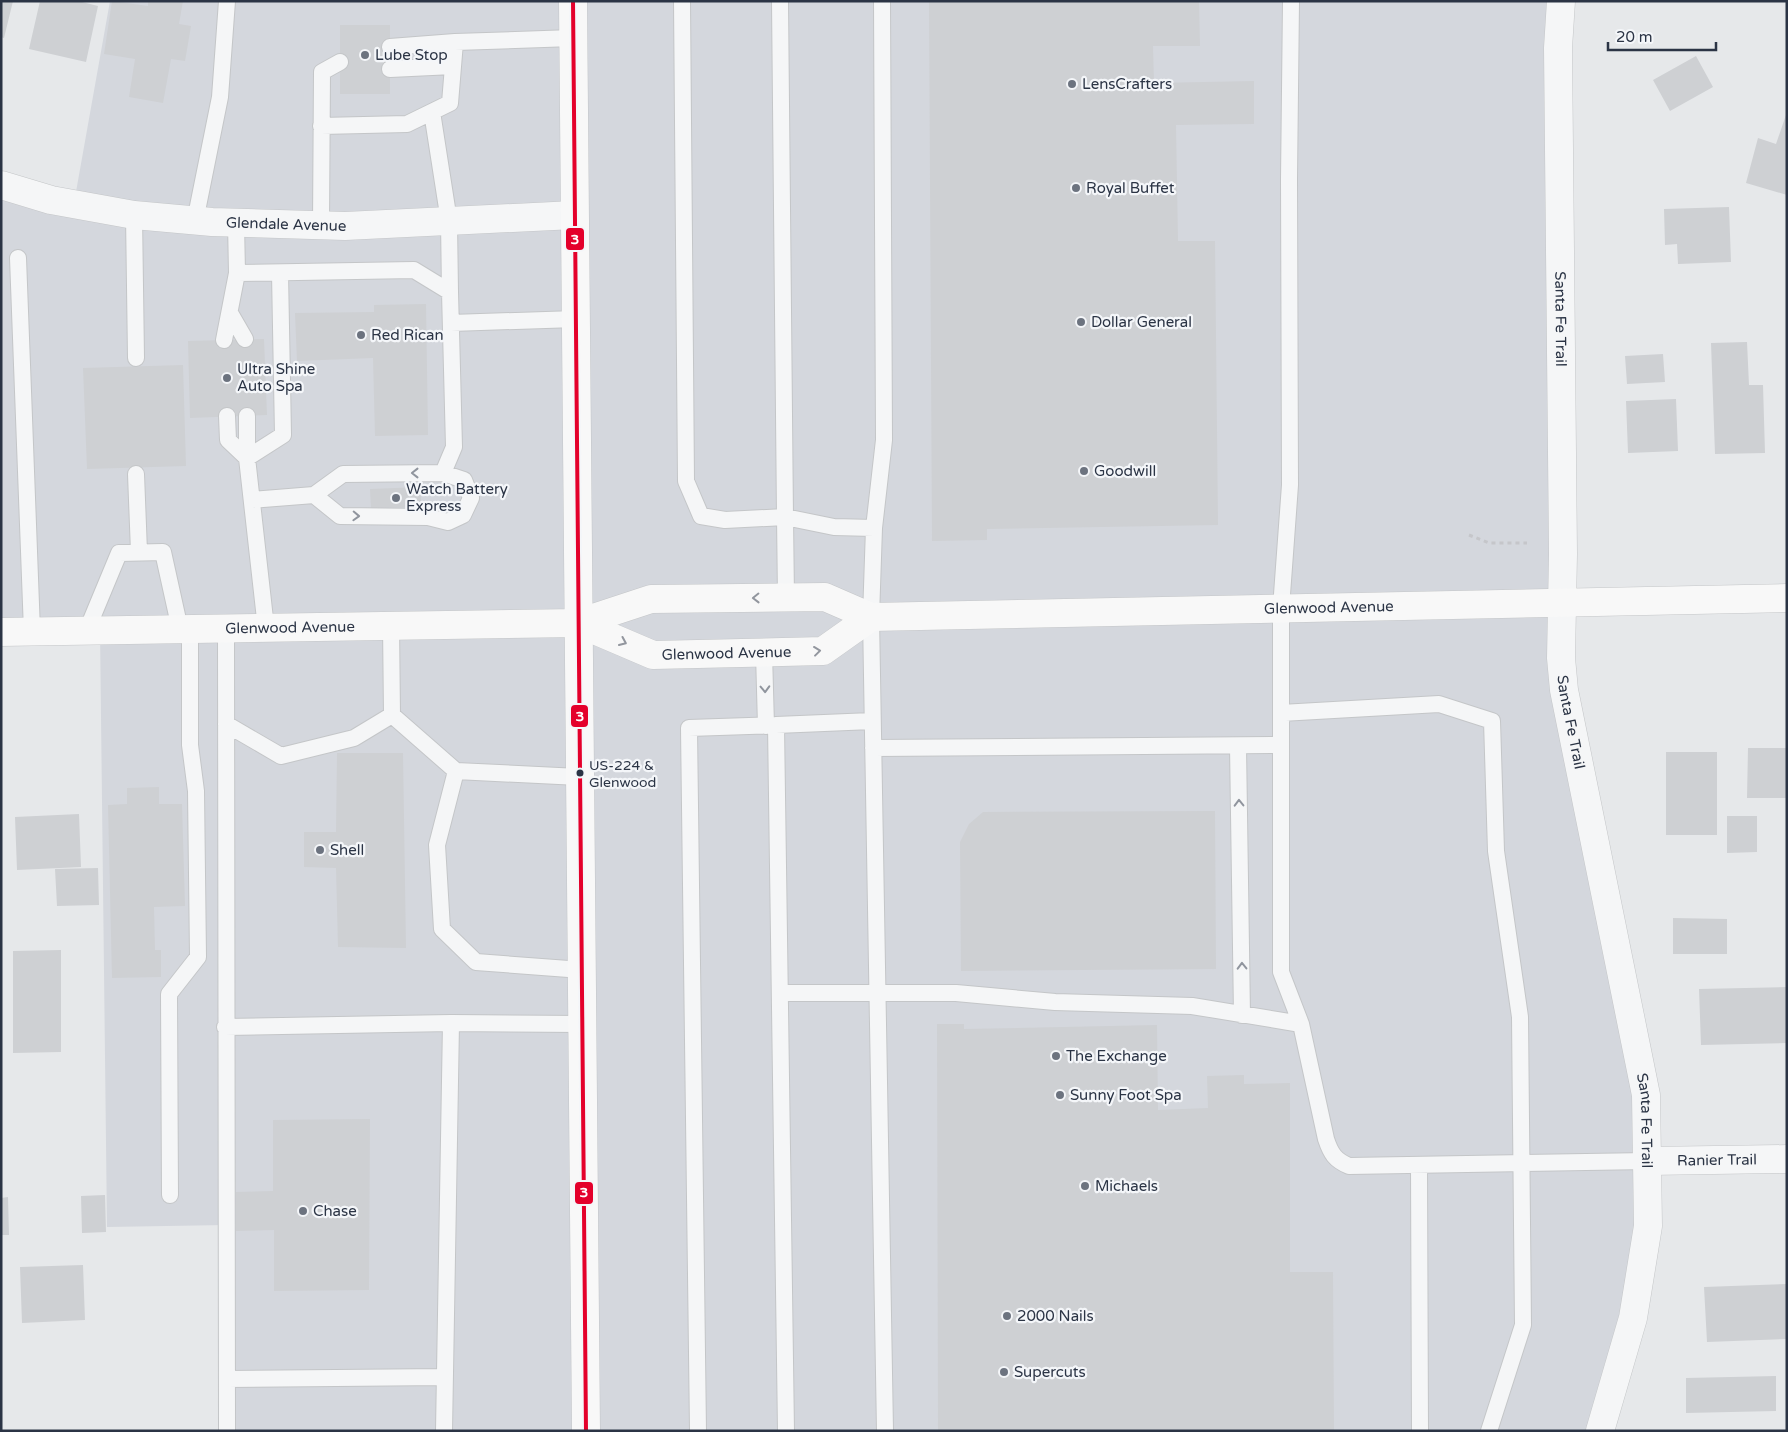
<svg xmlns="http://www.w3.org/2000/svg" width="1788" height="1432" font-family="'Varela Round',sans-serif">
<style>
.built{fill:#d4d7dd}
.building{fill:#ced0d3}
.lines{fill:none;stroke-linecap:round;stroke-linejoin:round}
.lane-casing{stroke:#c4c6c8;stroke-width:18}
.street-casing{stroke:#c4c6c8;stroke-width:29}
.secondary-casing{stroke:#c4c6c8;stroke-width:29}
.primary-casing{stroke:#c2c5c8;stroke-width:29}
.path{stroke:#c5c6ca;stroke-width:3;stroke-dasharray:4 4;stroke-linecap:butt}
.lane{stroke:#f5f6f7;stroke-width:16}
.street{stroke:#f5f6f7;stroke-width:28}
.secondary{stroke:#f8f8f8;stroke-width:28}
.primary{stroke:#f8f8f8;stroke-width:28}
.bus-1-casing{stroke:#f4f6f9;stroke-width:8}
.bus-1{stroke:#e4002b;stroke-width:4}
.oneway{stroke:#90959e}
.oneway2{stroke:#92969e}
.poi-dot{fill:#6c737f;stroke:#f4f6f9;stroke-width:2}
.bus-dot{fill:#2b3445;stroke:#f4f6f9;stroke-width:2}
.labels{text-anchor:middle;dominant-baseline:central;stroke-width:4.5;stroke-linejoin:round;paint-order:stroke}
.bus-label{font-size:14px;fill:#2b3445;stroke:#f4f6f9;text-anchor:start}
.poi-label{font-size:15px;fill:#2b3445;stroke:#f4f6f9;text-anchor:start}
.street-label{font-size:15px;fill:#2b3445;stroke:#f4f6f9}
.line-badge{stroke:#f4f6f9;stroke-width:2}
.badge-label{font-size:14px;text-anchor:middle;font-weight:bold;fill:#fff}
</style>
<rect width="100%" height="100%" fill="#e6e8ea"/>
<path class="built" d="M110,1H1561L1563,602L1648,1161L1600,1431H227L226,1225L107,1227L100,630L1,632V185L74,203Z"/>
<path class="building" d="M1,1H13L4,38L1,37Z
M40,1H78L98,6L86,62L29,49Z
M112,1L148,6V1H183L179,24L191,26L185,61L171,59L163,103L129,97L135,59L104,54Z
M929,1H1199L1200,46H1153L1154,83L1254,81V124L1176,125L1178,241H1215L1218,525L987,529V540L932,541Z
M340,25H390V94H340Z
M1696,56L1713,87L1670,111L1653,80Z
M1787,112V195L1746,183L1758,138L1776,144Z
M1729,207L1731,262L1678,264L1677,244L1665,245L1664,209Z
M426,304L428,435L375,436L373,358L297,361L295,313L374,312V305Z
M264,339L267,415L190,418L188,341Z
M1747,342L1749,385H1763L1765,453L1715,454L1711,343Z
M1663,354L1665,382L1627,384L1625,356Z
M183,365L186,466L87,469L83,368Z
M1676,399L1678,451L1628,453L1626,401Z
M421,487V507L371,508L370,489Z
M1748,748H1787V798H1747Z
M1666,752H1717V835H1666Z
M337,753H403L406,948L338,947L336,868L304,867V832H336Z
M159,787V804H182L185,906L154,907L155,950H161V977L112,978L108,805L127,804V788Z
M1215,811L1216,969L961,971L960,842L969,824L983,812Z
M79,814L81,867L17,870L15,817Z
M1727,816H1757V852L1727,853Z
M98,868L99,905L57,906L55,869Z
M1673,918L1727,919V954H1673Z
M61,950V1052L13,1053V951Z
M1787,987V1043L1701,1045L1699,989Z
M937,1024H964V1029L1157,1025L1158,1110L1208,1108L1207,1076L1244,1075V1084L1290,1083V1272H1333L1334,1431H938Z
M370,1119L369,1290L274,1291V1230L236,1231V1192L273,1191V1120Z
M105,1195L106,1232L82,1233L81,1196Z
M8,1197L9,1235H1V1198Z
M83,1265L85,1320L22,1323L20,1267Z
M1787,1284V1339L1707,1342L1704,1287Z
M1776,1376V1411L1686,1413V1378Z"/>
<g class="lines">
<defs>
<path id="lane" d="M682,1L686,481L701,516L725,520L785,517L786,598
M780,1L785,517L834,527L874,528
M882,1L884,440L874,528L871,617L885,1431
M1291,1L1289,179L1290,485L1281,608V972L1301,1024L1326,1139C1331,1154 1335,1160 1349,1166L1648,1161
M390,47L455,42
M390,69L453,66
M432,112L449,221L450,292
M321,126L407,124L450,103L455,42L573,38
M134,215L136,358
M195,221L220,97L227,1
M236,223L237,273L414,270L450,292L454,447L443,473
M321,225L322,72L340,62
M18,258L32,631
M230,313L245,339
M451,323L576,319
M224,340L237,273
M227,416L228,440L247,458
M247,416V458
M136,474L139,552
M252,500L314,495L343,474L443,473L464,480L471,498L463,515L448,522L428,517L340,516L314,495
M226,628L227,1431
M266,628L247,458L283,435L280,273
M87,630L119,553L163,552L180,629
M764,653L766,726
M1281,713L1439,704L1492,721L1496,851L1520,1017L1523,1325L1489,1431
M392,715L456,771
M226,724L281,756L354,738L392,715L391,625
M776,725L872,721
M1238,746L1242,1015
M873,748L1281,745
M579,777L456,771L437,845L442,929L476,962L582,970
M780,993H956L1055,1002L1192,1006L1301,1024
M225,1027L451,1023
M1419,1165L1420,1431
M170,1195L169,994L198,957L196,791L190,745V628
M227,1379L444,1377
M444,1431L451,1023L582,1024
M698,1431L689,728L776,725L786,1431"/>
<g id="street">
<path id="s1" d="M1561,1L1558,48L1563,554L1561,658L1564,690L1646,1095L1648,1226L1633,1318L1600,1431"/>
<path id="s2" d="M1,185L51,200L134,215L212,222L345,226L574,215"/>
<path id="s3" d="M1648,1161L1787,1159"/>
</g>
<g id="secondary">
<path id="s4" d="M578,623L653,655L823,651L871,617"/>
<path id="s5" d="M1,632L578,623L651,599L825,597L871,617L1787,598"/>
</g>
<path id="primary" d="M573,1L586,1431"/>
</defs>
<use href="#lane" class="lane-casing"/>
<use href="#street" class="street-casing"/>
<use href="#secondary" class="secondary-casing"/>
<use href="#primary" class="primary-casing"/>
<path class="path" d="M1469,535L1489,543H1527"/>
<use href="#lane" class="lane"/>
<use href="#street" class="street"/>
<use href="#secondary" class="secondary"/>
<use href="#primary" class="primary"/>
<defs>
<path id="bus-1" d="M573,1L586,1431"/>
</defs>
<use href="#bus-1" class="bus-1-casing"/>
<use href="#bus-1" class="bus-1"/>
</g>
<defs><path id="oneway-chevron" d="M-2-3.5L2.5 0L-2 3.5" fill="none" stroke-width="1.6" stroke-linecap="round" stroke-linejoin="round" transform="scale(1.25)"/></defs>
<g class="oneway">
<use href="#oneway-chevron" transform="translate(415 473) rotate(180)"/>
<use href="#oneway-chevron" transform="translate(356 516) rotate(2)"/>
<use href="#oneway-chevron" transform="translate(765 689) rotate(88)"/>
<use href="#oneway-chevron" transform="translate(1239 803) rotate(-91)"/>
<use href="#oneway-chevron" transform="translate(1242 966) rotate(-91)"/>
</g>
<g class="oneway2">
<use href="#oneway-chevron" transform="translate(756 598) rotate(179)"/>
<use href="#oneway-chevron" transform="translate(623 642) rotate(24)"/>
<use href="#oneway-chevron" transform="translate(817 651) rotate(-7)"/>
</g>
<g class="poi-dot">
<circle cx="365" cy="55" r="5"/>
<circle cx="1072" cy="84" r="5"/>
<circle cx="1076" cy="188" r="5"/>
<circle cx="1081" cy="322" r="5"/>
<circle cx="361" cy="335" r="5"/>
<circle cx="227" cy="378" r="5"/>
<circle cx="1084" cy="471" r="5"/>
<circle cx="396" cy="498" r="5"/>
<circle cx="320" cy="850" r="5"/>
<circle cx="1056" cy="1056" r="5"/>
<circle cx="1060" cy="1095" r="5"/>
<circle cx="1085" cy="1186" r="5"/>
<circle cx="303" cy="1211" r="5"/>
<circle cx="1007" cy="1316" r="5"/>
<circle cx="1004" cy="1372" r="5"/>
</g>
<circle class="bus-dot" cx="580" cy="773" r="4.5"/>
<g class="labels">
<g class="bus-label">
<text x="589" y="765">US-224 &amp;<tspan x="589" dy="17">Glenwood</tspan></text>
</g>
<g class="poi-label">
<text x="375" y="55">Lube Stop</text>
<text x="1082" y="84">LensCrafters</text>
<text x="1086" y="188">Royal Buffet</text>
<text x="1091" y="322">Dollar General</text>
<text x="371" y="335">Red Rican</text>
<text x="237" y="369">Ultra Shine<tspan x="237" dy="17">Auto Spa</tspan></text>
<text x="1094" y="471">Goodwill</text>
<text x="406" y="489">Watch Battery<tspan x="406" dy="17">Express</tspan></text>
<text x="330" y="850">Shell</text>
<text x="1066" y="1056">The Exchange</text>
<text x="1070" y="1095">Sunny Foot Spa</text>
<text x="1095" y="1186">Michaels</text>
<text x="313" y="1211">Chase</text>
<text x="1017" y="1316">2000 Nails</text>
<text x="1014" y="1372">Supercuts</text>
</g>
<g class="street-label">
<text stroke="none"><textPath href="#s2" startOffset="289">Glendale Avenue</textPath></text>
<text stroke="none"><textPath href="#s1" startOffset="318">Santa Fe Trail</textPath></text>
<text stroke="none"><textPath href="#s5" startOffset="1336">Glenwood Avenue</textPath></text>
<text stroke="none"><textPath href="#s5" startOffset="289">Glenwood Avenue</textPath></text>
<text stroke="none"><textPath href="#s4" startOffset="155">Glenwood Avenue</textPath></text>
<text stroke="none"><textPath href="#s1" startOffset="722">Santa Fe Trail</textPath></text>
<text stroke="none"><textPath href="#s1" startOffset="1128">Santa Fe Trail</textPath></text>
<text stroke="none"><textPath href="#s3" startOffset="69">Ranier Trail</textPath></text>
</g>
</g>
<g class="line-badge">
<rect x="565" y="227" width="20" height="24" rx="5" fill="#e4002b"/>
<rect x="570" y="704" width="19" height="24" rx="5" fill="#e4002b"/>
<rect x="574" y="1181" width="20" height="24" rx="5" fill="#e4002b"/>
</g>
<g class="badge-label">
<text x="575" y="244">3</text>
<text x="580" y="721">3</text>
<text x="584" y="1197">3</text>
</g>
<rect width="1788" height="1432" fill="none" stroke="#2b3445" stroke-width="5"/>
<path d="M1608 42v8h108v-8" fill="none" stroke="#2b3445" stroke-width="2.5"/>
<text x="1616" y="42" font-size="15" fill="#2b3445" stroke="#f4f6f9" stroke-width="4" paint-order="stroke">20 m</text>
</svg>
